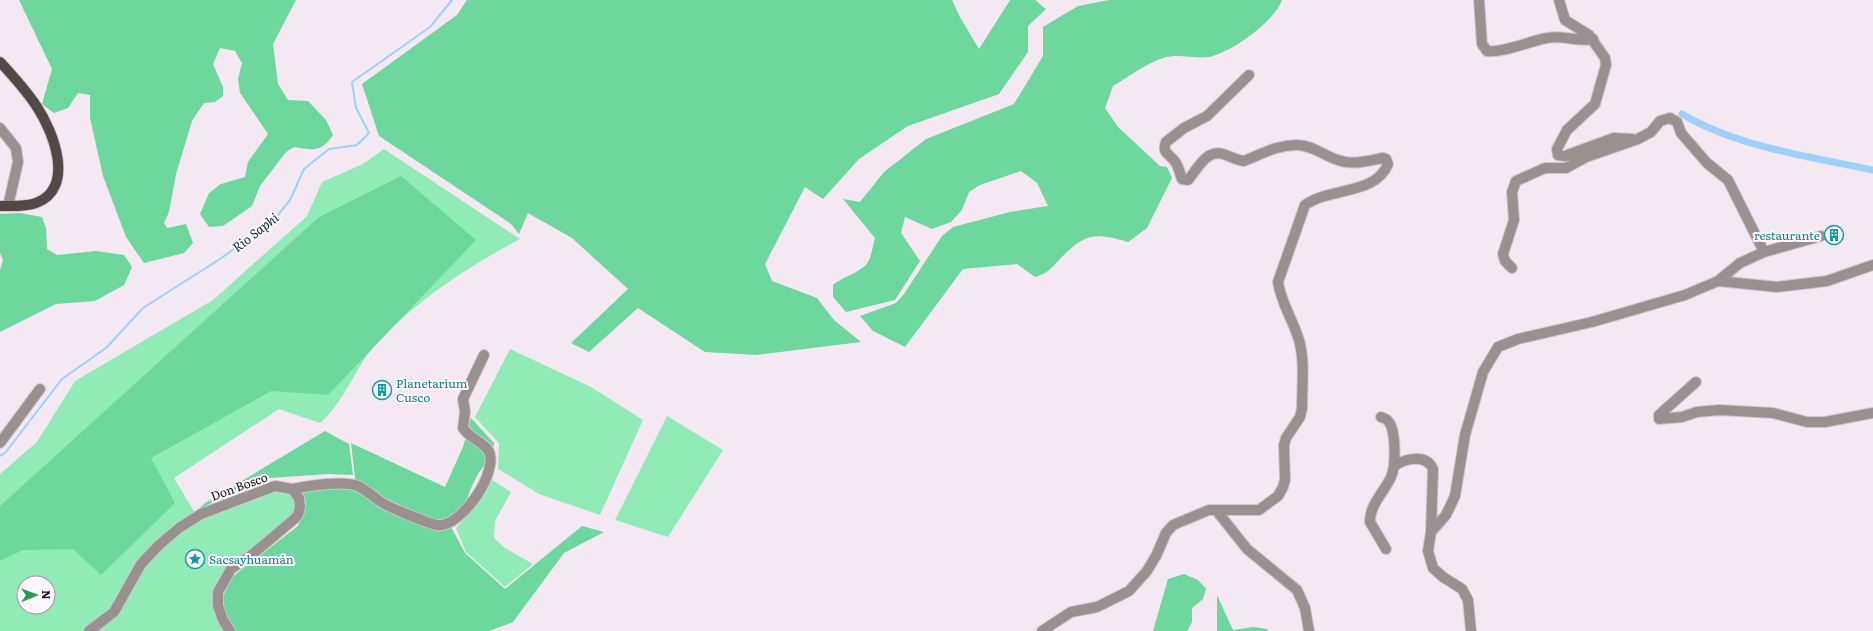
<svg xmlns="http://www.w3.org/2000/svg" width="1873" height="631" font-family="Literata,serif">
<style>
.green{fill:#91ebb7;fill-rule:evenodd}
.forest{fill:#6dd79d}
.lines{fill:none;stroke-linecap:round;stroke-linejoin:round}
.stream{stroke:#9ed1fa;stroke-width:2}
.canal{stroke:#9ed1fa;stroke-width:7}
.minor-casing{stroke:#d0c5cf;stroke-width:12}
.major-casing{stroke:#d0c5cf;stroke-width:12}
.minor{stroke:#989190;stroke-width:10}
.major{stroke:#544847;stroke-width:10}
.labels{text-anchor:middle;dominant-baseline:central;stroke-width:4;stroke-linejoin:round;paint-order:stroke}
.culture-label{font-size:12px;fill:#0d838f;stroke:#fff7fe;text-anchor:start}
.street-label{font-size:12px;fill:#130f13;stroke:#fff7fe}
.water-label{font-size:13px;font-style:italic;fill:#062f48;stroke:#fff7fe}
</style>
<rect width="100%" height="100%" fill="#f4e8f3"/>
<path class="green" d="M384,149L520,239C468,267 418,299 378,342C355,366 345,402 320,423L279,409L174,478L198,518L275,486L297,493L296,514L227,571L214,599L225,631H0V474L37,442L75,381L213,300L307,216L322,182L363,164ZM24,583H48V607H24Z
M510,349L591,387L643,420L600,515L539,494L498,469L499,443L475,417Z
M667,416L723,450L668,537L615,520Z
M489,478L511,492L495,521L494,538L505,548L533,564L505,587L466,552L456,528L476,507Z"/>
<path class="forest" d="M19,0H296L273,44L278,84L288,100L308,101L326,120L333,135C321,153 313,150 294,147L286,152L260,186L252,206L223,226L209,227L200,214L209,193L221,184L245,177L248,162L268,134L240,93L238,79L242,63L235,51L220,48L213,64L223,87V96L215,102L204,103L192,121L176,174L169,212L164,223L167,228L186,224L193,243L184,253L144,263L126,237L103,176L90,118V95L78,93L68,108L54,113L42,104L52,69Z
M467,0H952L960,17L979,49L1010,0H1035L1046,9L1028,26V52L999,94L908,126L859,159L823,199L805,187L765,264L772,281L817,298L834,320L861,342L756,355L705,352L638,308L589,352L571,343L628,289L572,238L528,213L519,234L511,224L379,136L362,84L457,15Z
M1109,0H1282C1275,21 1231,53 1209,57C1195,59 1177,53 1163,58C1147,63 1128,77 1113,86L1105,108L1118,127L1160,166L1167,167L1172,178L1147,228L1128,242C1096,232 1084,233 1060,259C1051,268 1047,274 1035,277L1017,264L963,269L905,347L873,331L860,316L896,303L904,294L942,236L953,227L1010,212L1048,206L1037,183L1021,171L980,185L969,192L962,210L951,222L932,229L905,217L901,233L920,261L895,300L846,312L833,297V285C842,277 865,271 869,260C872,253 873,245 875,238L843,199L860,202L884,172L926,139L1014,104L1043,56V27L1078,6Z
M401,176L476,240L328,395L271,391L151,458L175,503L101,575L73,549L23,550L0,561V506L319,217Z
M20,213L42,217L46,228L47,249L57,255L96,251L124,255L132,267L124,285L95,301L56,304L0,332V270L3,260L0,253V214Z
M471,418L494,443C493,461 485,462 477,476C471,487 466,500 464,512L450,525L465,553L505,589L582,526L604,532L564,553L513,622L489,631H234L230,629L222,599L232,577L298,526L306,502L299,486L351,484L355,478L351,443L445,487L463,447Z
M325,431L349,444L353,475L327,474L270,478L222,496L191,516L205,503Z
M1184,574L1198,580L1206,589L1203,599L1192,608V622L1187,631H1153L1168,579Z
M1217,595L1233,630L1253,627L1267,629L1268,631H1217Z"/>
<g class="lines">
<path class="stream" d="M0,456L5,453L62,379L106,348L143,308L220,259L273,221L290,200L304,169L329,149L357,145L369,133L356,108L352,82L430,27L452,0"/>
<path class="canal" d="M1682,114C1737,147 1811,157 1873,170"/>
<defs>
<path id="minor" d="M1479,0L1482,44L1487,51C1504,53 1529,41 1547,38C1563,35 1577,42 1593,39
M1559,0L1565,20L1589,35L1605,58L1606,65L1595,104L1567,130L1557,149L1558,155L1565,156L1614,138L1632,139
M0,128L16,148L18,162L8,206
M1512,268L1505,261L1503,254L1514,220L1512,192L1516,181L1545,168H1566L1586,157L1638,139L1651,132L1660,121L1670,118L1677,122L1681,133L1707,163L1728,180L1764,252
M1718,281L1777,287L1827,281L1873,265
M1696,382L1659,415V419L1682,417L1697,412L1719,410L1773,413L1807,422H1825L1873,413
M1381,417C1383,418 1387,419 1389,422C1396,432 1396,466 1391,477C1384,492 1369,506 1370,522L1386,549
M0,443L40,389
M1394,466C1406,458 1426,454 1433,469L1431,532
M292,489C309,486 342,480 358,486C366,490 374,497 381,502C388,507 430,524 437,525C461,529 501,469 488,450C483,442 469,438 463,428L465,412L463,399L484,355
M1216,510L1247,549L1297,590L1305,608L1309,631
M89,631L114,612L141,564L159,545L179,528L201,514L275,486L292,489L299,498L300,507L298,515L292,521L254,553L231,569L218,592V606L223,620L230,631
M1042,631L1071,612L1097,607L1129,591L1147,571L1156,556L1166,533L1173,525L1209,510H1259L1278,496L1283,487L1285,480L1284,445L1286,438L1300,417L1302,408C1302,386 1305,361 1299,340C1293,320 1281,303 1278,282L1305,205C1330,187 1376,195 1388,164L1386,159L1383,158C1367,161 1351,166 1335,159C1322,154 1311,145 1297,145C1276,145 1262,154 1244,161C1236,160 1230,156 1223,154C1206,149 1197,170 1188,180L1182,179C1180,174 1179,168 1176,163C1171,154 1161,154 1166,142L1184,128L1207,116L1249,75
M1471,631L1468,600L1462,589L1443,577L1433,568L1428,551L1431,532L1446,515L1455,496L1465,435L1483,372L1498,347L1518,339L1592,322L1685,295L1718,281L1740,263L1764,252L1821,236"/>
<path id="major" d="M0,62C13,76 26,90 37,107C53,131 76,188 36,203C25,207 12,206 0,206"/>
</defs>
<use href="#minor" class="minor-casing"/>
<use href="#major" class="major-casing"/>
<use href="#minor" class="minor"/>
<use href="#major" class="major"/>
</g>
<defs>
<symbol id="building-ring" viewBox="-11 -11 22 22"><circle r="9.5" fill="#fff7fe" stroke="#0f9aa8" stroke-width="1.5"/><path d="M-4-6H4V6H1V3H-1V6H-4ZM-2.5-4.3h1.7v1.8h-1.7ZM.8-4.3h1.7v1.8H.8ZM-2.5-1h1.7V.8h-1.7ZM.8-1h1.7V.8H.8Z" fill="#0f9aa8"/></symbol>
<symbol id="sight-ring" viewBox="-11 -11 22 22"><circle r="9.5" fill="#fff7fe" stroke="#0f9aa8" stroke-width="1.5"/><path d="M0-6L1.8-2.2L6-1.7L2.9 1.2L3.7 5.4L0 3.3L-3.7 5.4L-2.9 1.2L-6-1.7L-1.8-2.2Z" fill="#0f9aa8"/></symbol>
</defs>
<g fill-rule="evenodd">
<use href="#building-ring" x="1823" y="224" width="22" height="22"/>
<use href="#building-ring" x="371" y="379" width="22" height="22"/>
<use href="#sight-ring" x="184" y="548" width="22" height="22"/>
</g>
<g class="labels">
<g class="culture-label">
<text x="1820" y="235" text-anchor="end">restaurante</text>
<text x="396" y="383">Planetarium<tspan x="396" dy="14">Cusco</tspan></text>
<text x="209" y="559">Sacsayhuamán</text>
</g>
<g class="street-label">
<text transform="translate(239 486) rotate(-20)">Don Bosco</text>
</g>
<g class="water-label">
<text transform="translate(255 232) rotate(-38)">Rio Saphi</text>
</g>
</g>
<g transform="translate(36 595) rotate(89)"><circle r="19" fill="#fff7fe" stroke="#a19aa0"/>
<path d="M0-3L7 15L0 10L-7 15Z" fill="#2c974f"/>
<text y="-6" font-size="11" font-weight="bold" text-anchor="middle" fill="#130f13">N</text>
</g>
</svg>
